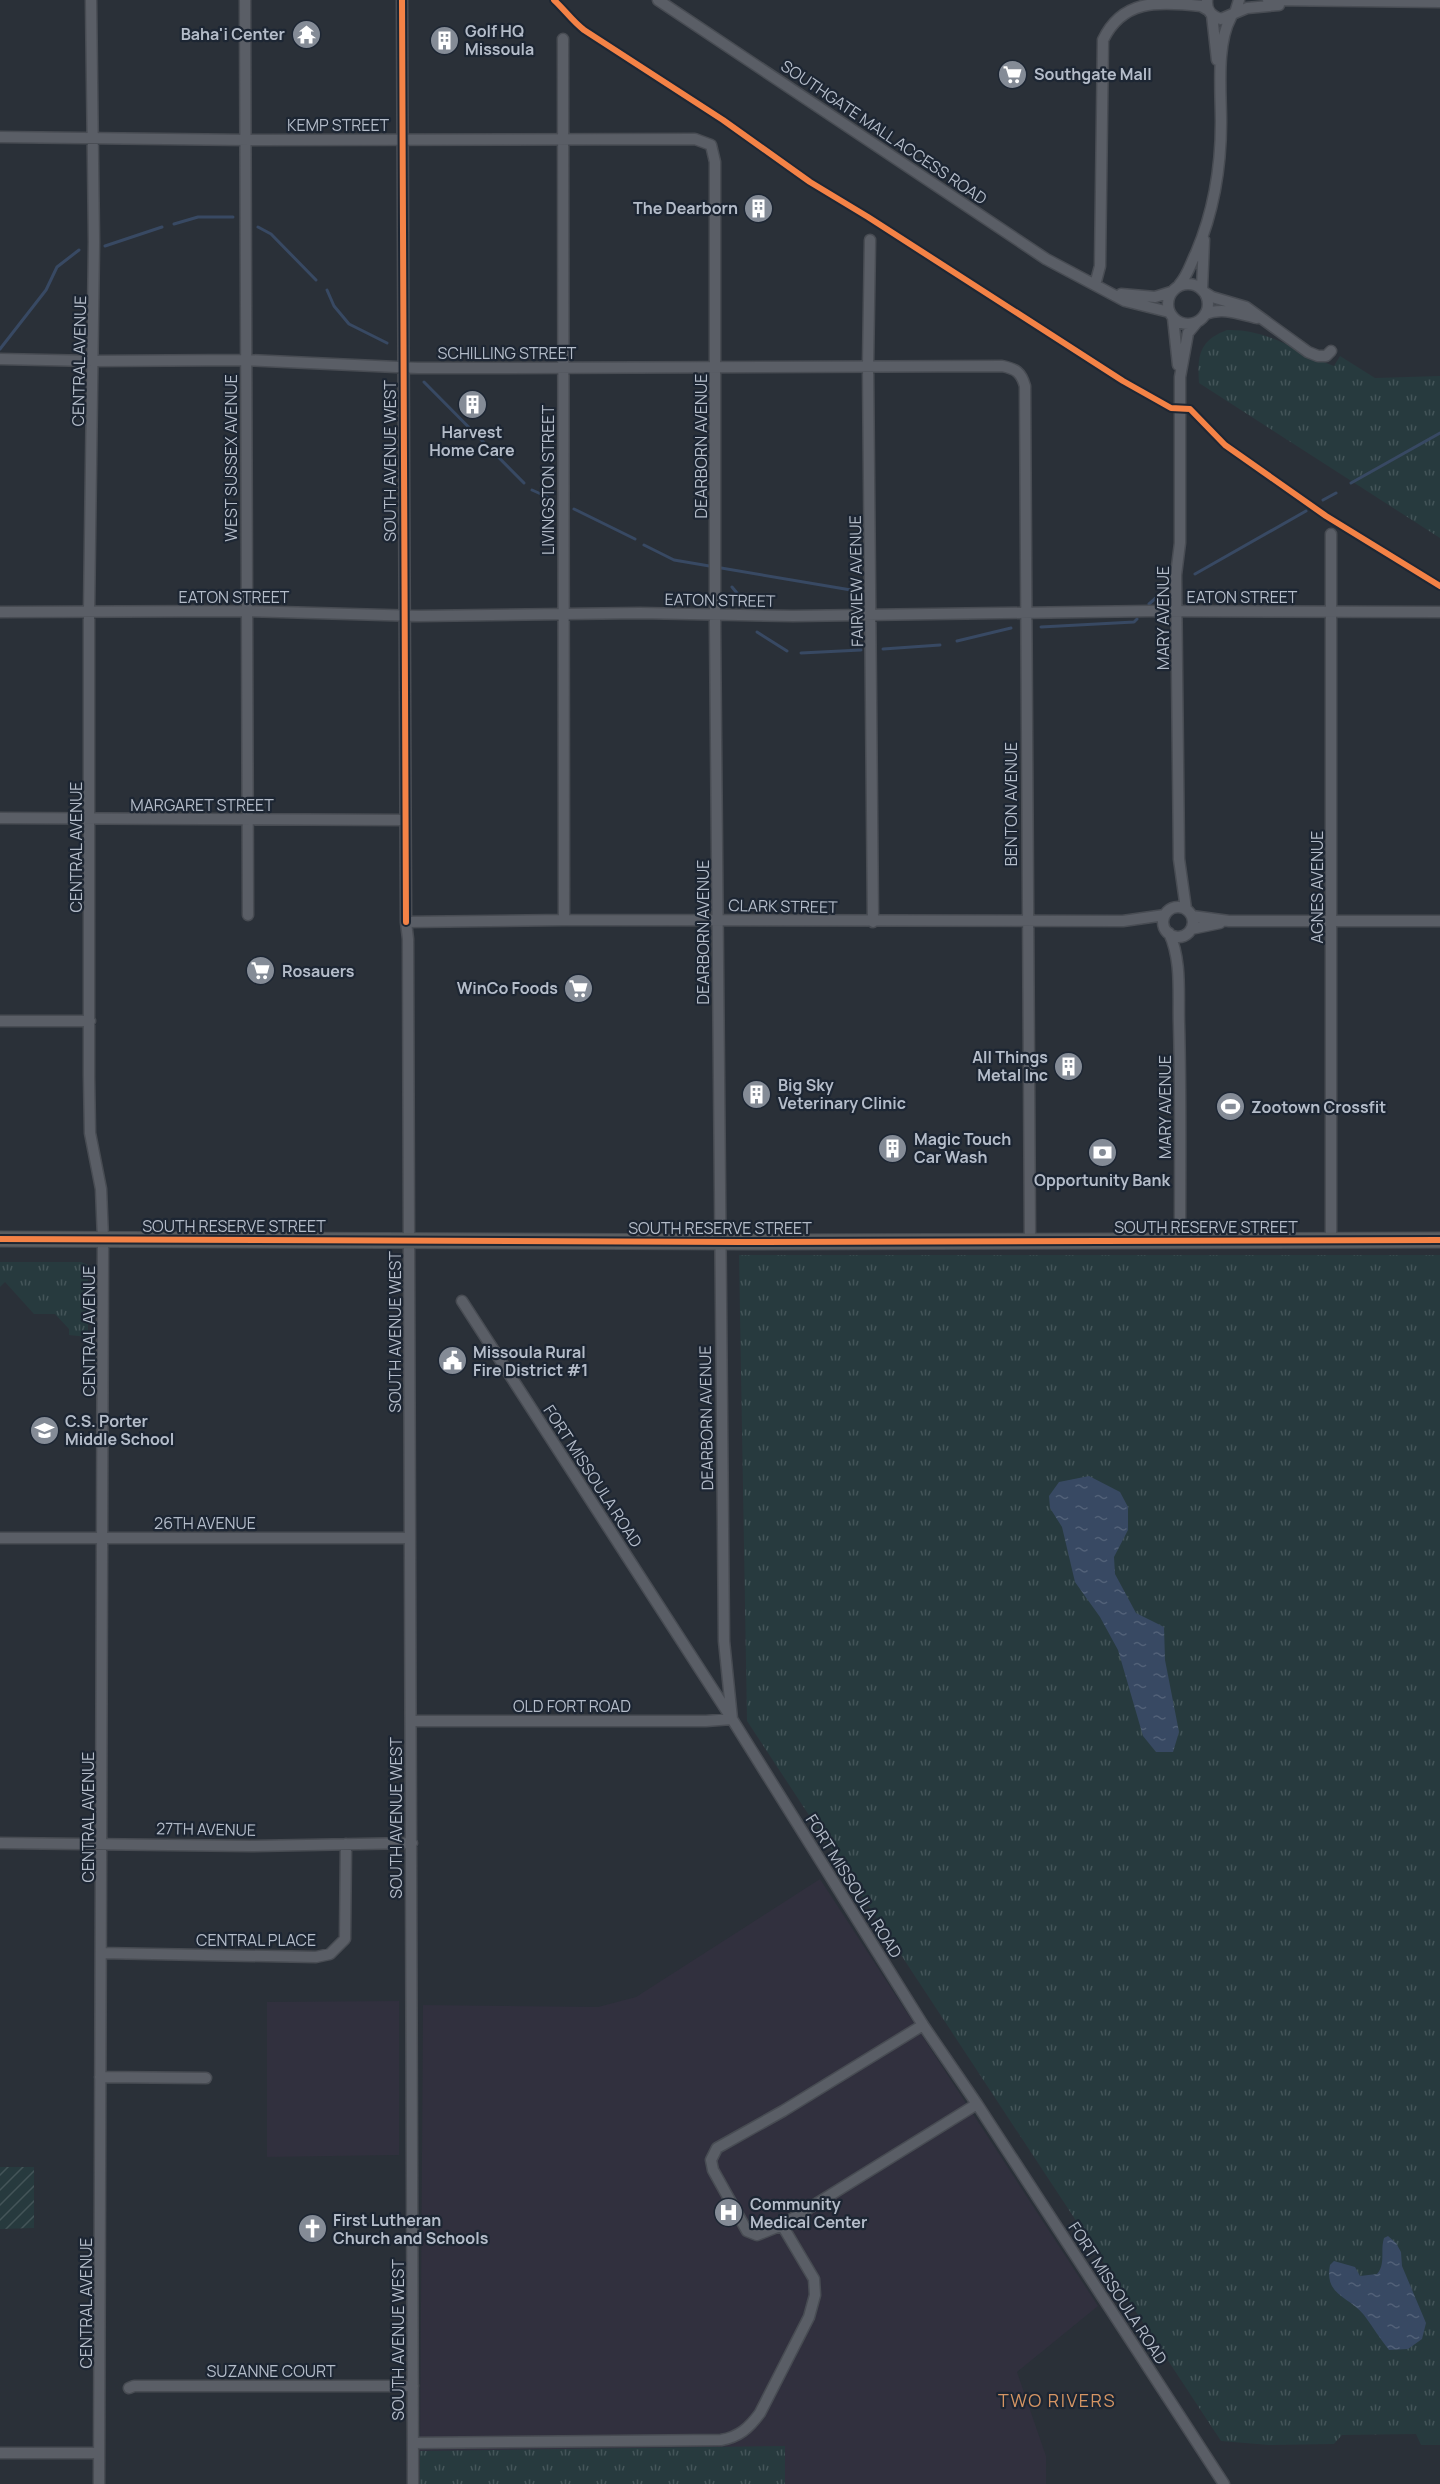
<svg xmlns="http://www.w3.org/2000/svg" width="1440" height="2484" font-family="Manrope,sans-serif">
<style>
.medical{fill:#31303e}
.grass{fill:url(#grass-tufts)}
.garden{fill:url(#garden-furrows)}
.water{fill:url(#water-ripples)}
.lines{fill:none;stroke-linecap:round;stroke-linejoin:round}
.stream{stroke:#384963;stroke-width:3}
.minor-casing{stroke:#484c53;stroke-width:13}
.highway-casing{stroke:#474c53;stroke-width:17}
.minor{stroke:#5a5e66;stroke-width:10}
.highway{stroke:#5a5d60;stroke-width:15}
.cycleway-casing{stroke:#1d2633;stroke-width:10}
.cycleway{stroke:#f48246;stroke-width:6}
.labels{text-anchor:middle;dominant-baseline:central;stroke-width:4.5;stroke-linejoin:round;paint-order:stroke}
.poi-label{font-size:16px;font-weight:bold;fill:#b4bcc9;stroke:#1d2633;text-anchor:start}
.street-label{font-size:16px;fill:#b4bcc9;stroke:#1d2633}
.neighbourhood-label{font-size:18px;letter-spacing:1.5px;fill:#d59563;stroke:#1d2633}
</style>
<defs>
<pattern id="grass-tufts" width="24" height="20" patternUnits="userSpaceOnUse" patternTransform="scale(1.5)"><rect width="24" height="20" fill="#273a3e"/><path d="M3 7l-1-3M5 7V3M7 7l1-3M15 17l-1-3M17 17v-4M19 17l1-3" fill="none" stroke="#445559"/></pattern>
<pattern id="garden-furrows" width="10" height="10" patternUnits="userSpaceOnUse" patternTransform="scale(1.5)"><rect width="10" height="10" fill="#273a3e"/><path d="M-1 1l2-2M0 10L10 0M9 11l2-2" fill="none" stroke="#445559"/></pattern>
<pattern id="water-ripples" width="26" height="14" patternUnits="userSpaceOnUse" patternTransform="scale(1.5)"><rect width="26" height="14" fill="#384963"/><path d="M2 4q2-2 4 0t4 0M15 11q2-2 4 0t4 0" fill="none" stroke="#526178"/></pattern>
</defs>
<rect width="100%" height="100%" fill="#2a3038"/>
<path class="medical" d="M820,1879L1098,2306L1017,2372L1046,2456V2484H785V2447L420,2451L423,2005L598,2007L636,1997Z
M399,2001V2155L267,2157V2002Z"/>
<path class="grass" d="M1227,330C1269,329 1297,352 1334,366L1340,356L1375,378L1440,376V538L1199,383C1197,355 1200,340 1227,330Z
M739,1255H1440V2445H1421L1416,2434L1342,2435L1334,2444L1269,2445L1221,2441L747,1721Z
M0,1262H81L88,1265V1337L69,1335V1329L55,1314H34L5,1282L0,1287Z
M785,2446V2484H420V2451Z"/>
<path class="garden" d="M0,2167H34V2228L0,2229Z"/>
<path class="water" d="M1089,1476L1120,1492L1128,1507V1530L1114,1557L1115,1574L1136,1613L1164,1627L1165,1660L1179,1732L1173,1752H1156L1143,1736L1118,1650L1100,1617L1075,1582L1062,1527L1050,1508L1049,1496L1059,1482Z
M1388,2236L1396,2243L1401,2252L1402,2266L1426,2323L1422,2339L1408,2349L1389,2350C1380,2339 1373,2327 1364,2315C1349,2296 1324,2296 1330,2265L1334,2261L1355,2267L1360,2276L1377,2274C1386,2264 1380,2250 1384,2238Z"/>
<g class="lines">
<path class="stream" d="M174,224L198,217H233
M258,227L271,234L316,280
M105,246L162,227
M327,290L334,306L349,324L387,343
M0,349L46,290L57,267L79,250
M424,382L524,483
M1351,483L1440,433
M532,490L552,499
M1323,500L1336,493
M574,509L635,539
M644,545L674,560L851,590
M1195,574L1306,511
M732,587L747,605
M1149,604L1165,590
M1041,627L1134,622L1137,619
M757,632L787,651
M957,641L1011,628
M883,649L940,645
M801,653L861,650"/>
<defs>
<path id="minor" d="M91,0L94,242L89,613V1076L90,1133L101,1189L103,1239L99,2484
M245,0L248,915
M402,0L406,922L408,939L413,2484
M658,0L1046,259L1125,301L1169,312
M1207,0C1206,10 1211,16 1221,19L1235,13L1239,0
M1268,0L1440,2
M1235,13L1247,8L1279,5
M1212,15L1217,60
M563,39L564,920
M0,137L247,140L695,139L711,145L715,162V626L724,1641L732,1719
M870,240L868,366L873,922
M1168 304a20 20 0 1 1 40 0a20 20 0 1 1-40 0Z
M1095,285L1100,266L1103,40C1122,0 1156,1 1201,6L1208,10
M1179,285C1188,275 1190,265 1196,253C1214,211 1221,167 1221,122C1221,91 1216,44 1231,17
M1202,289L1204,240
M1204,292L1212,297L1246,307L1308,352L1318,356H1326L1331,351
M1121,294L1155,297L1171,292
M1205,314C1223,307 1239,314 1257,318
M1173,318L1178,365
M0,359L93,361L246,360L418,368H486L1002,366C1016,369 1021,372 1025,386L1030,1242
M1331,534V1240
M0,612L246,611L419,616L640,613L793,616L1150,611L1440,612
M0,818L405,820
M1163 922a15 15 0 1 1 30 0a15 15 0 1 1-30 0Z
M1186,909L1179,859L1176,575L1180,543V377L1188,333L1197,322
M1192,916L1229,921H1440
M406,922L564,920L1123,921L1165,915
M1191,929L1220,923
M1169,933C1182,960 1178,995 1179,1024C1181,1096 1180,1168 1180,1241
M0,1021H90
M462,1301L732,1719L923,2025L977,2104L1224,2484
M0,1538H410
M411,1721H706L732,1719
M0,1843L251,1846L412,1843
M101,1953L316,1957L330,1954L345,1939L346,1844
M923,2025L783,2111L717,2148L711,2160L713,2170L747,2231L757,2235L782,2225L977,2104
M100,2077L206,2078
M129,2388L134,2386H413
M413,2443L721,2440C739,2437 749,2428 760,2413L809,2317L815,2295L814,2279L782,2225
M0,2453H98"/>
<path id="highway" d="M0,1239L738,1242L1440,1240"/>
</defs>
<use href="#minor" class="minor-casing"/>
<use href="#highway" class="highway-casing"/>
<use href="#minor" class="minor"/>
<use href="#highway" class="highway"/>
<defs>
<path id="cycleway" d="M402,0L406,922
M554,0C565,10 572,21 584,30L723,120L810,182L868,217L1123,381L1171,408L1190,409L1225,445L1326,516L1440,586
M0,1239L738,1242L1440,1240"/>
</defs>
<use href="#cycleway" class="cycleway-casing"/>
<use href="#cycleway" class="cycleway"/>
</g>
<defs>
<symbol id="temple-disc" viewBox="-11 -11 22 22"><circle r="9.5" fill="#848b96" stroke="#1d2633"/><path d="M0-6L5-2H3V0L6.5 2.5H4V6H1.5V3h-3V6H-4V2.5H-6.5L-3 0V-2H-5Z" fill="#fff"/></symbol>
<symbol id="building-disc" viewBox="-11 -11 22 22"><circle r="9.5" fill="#848b96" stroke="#1d2633"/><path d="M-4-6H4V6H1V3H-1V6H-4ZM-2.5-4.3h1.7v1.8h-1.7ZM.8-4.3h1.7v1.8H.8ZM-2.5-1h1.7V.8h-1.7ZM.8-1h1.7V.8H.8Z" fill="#fff"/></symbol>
<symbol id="supermarket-disc" viewBox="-11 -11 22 22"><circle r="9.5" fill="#848b96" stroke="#1d2633"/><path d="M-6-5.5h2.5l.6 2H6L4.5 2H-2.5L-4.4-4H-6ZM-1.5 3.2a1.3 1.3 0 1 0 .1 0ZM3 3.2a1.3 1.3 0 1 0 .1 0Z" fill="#fff"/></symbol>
<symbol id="stadium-disc" viewBox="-11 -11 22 22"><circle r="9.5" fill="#848b96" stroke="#1d2633"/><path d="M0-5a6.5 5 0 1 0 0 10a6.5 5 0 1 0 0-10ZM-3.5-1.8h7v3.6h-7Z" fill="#fff"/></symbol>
<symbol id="bank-disc" viewBox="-11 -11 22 22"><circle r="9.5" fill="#848b96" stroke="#1d2633"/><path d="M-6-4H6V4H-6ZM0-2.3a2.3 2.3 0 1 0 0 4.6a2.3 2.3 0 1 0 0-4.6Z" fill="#fff"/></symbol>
<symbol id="civic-disc" viewBox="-11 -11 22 22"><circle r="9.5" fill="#848b96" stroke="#1d2633"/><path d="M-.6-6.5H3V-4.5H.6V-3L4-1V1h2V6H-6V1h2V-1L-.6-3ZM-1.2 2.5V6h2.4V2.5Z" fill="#fff"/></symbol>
<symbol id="school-disc" viewBox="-11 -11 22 22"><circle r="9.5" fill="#848b96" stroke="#1d2633"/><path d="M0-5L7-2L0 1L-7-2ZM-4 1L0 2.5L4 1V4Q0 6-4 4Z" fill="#fff"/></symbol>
<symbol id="hospital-disc" viewBox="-11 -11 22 22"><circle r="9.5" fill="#848b96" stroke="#1d2633"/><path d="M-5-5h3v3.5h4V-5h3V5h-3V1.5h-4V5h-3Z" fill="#fff"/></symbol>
<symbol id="church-disc" viewBox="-11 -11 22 22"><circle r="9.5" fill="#848b96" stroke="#1d2633"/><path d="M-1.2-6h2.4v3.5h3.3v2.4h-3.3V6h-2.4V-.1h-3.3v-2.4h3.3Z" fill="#fff"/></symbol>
</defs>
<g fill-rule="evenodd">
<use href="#temple-disc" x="290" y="18" width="33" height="33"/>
<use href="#building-disc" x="428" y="24" width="33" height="33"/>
<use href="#supermarket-disc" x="996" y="58" width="33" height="33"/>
<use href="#building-disc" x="742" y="192" width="33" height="33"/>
<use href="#building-disc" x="456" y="388" width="33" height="33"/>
<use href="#supermarket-disc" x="244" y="954" width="33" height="33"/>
<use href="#supermarket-disc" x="562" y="972" width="33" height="33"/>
<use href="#building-disc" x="1052" y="1050" width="33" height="33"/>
<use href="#building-disc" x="740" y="1078" width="33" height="33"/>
<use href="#stadium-disc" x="1214" y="1090" width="33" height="33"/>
<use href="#building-disc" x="876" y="1132" width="33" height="33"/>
<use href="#bank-disc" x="1086" y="1136" width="33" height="33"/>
<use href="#civic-disc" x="436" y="1344" width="33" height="33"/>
<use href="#school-disc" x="28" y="1414" width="33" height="33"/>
<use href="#hospital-disc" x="712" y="2196" width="33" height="33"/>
<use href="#church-disc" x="296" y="2212" width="33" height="33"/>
</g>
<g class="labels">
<g class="poi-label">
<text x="465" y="31">Golf HQ<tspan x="465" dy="18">Missoula</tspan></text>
<text x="285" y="34" text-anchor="end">Baha'i Center</text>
<text x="1034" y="74">Southgate Mall</text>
<text x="738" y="208" text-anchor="end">The Dearborn</text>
<text x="472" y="432" text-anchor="middle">Harvest<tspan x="472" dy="18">Home Care</tspan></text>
<text x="282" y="971">Rosauers</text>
<text x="558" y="988" text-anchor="end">WinCo Foods</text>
<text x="1048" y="1057" text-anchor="end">All Things<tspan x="1048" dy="18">Metal Inc</tspan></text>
<text x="778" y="1085">Big Sky<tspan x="778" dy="18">Veterinary Clinic</tspan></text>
<text x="1251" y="1107">Zootown Crossfit</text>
<text x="914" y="1139">Magic Touch<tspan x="914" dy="18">Car Wash</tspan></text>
<text x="1102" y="1180" text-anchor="middle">Opportunity Bank</text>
<text x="473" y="1352">Missoula Rural<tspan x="473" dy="18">Fire District #1</tspan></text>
<text x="65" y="1421">C.S. Porter<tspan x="65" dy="18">Middle School</tspan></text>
<text x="750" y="2204">Community<tspan x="750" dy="18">Medical Center</tspan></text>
<text x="333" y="2220">First Lutheran<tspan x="333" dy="18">Church and Schools</tspan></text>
</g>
<g class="street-label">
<text x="338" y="125">KEMP STREET</text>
<text transform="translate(884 132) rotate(34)">SOUTHGATE MALL ACCESS ROAD</text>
<text x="507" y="353">SCHILLING STREET</text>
<text transform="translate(79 361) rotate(-89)">CENTRAL AVENUE</text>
<text transform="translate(701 446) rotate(-90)">DEARBORN AVENUE</text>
<text transform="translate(231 458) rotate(-90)">WEST SUSSEX AVENUE</text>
<text transform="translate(390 461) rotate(-90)">SOUTH AVENUE WEST</text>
<text transform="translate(548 480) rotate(-90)">LIVINGSTON STREET</text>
<text transform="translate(856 581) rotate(-91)">FAIRVIEW AVENUE</text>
<text x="234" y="597">EATON STREET</text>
<text x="1242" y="597">EATON STREET</text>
<text transform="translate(720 600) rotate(1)">EATON STREET</text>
<text transform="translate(1163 618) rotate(-90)">MARY AVENUE</text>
<text transform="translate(1011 804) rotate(-90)">BENTON AVENUE</text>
<text x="202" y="805">MARGARET STREET</text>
<text transform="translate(76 847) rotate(-90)">CENTRAL AVENUE</text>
<text transform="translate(1317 887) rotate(-90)">AGNES AVENUE</text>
<text transform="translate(783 906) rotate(1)">CLARK STREET</text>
<text transform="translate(703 932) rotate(-90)">DEARBORN AVENUE</text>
<text transform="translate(1165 1107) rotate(-90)">MARY AVENUE</text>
<text x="234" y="1226">SOUTH RESERVE STREET</text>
<text x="1206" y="1227">SOUTH RESERVE STREET</text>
<text x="720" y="1228">SOUTH RESERVE STREET</text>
<text transform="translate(89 1331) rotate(-90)">CENTRAL AVENUE</text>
<text transform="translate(395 1332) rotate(-90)">SOUTH AVENUE WEST</text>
<text transform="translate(706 1418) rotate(-91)">DEARBORN AVENUE</text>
<text transform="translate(593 1476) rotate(57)">FORT MISSOULA ROAD</text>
<text x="205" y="1523">26TH AVENUE</text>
<text x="572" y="1706">OLD FORT ROAD</text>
<text transform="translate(88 1817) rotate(-90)">CENTRAL AVENUE</text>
<text transform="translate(396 1818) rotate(-90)">SOUTH AVENUE WEST</text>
<text transform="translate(206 1829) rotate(1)">27TH AVENUE</text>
<text transform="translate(854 1886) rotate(58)">FORT MISSOULA ROAD</text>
<text x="256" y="1940">CENTRAL PLACE</text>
<text transform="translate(1118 2293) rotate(57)">FORT MISSOULA ROAD</text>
<text transform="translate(86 2303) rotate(-90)">CENTRAL AVENUE</text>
<text transform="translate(398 2340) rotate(-90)">SOUTH AVENUE WEST</text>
<text x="271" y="2371">SUZANNE COURT</text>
</g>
<g class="neighbourhood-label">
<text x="1057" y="2400">TWO RIVERS</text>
</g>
</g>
</svg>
